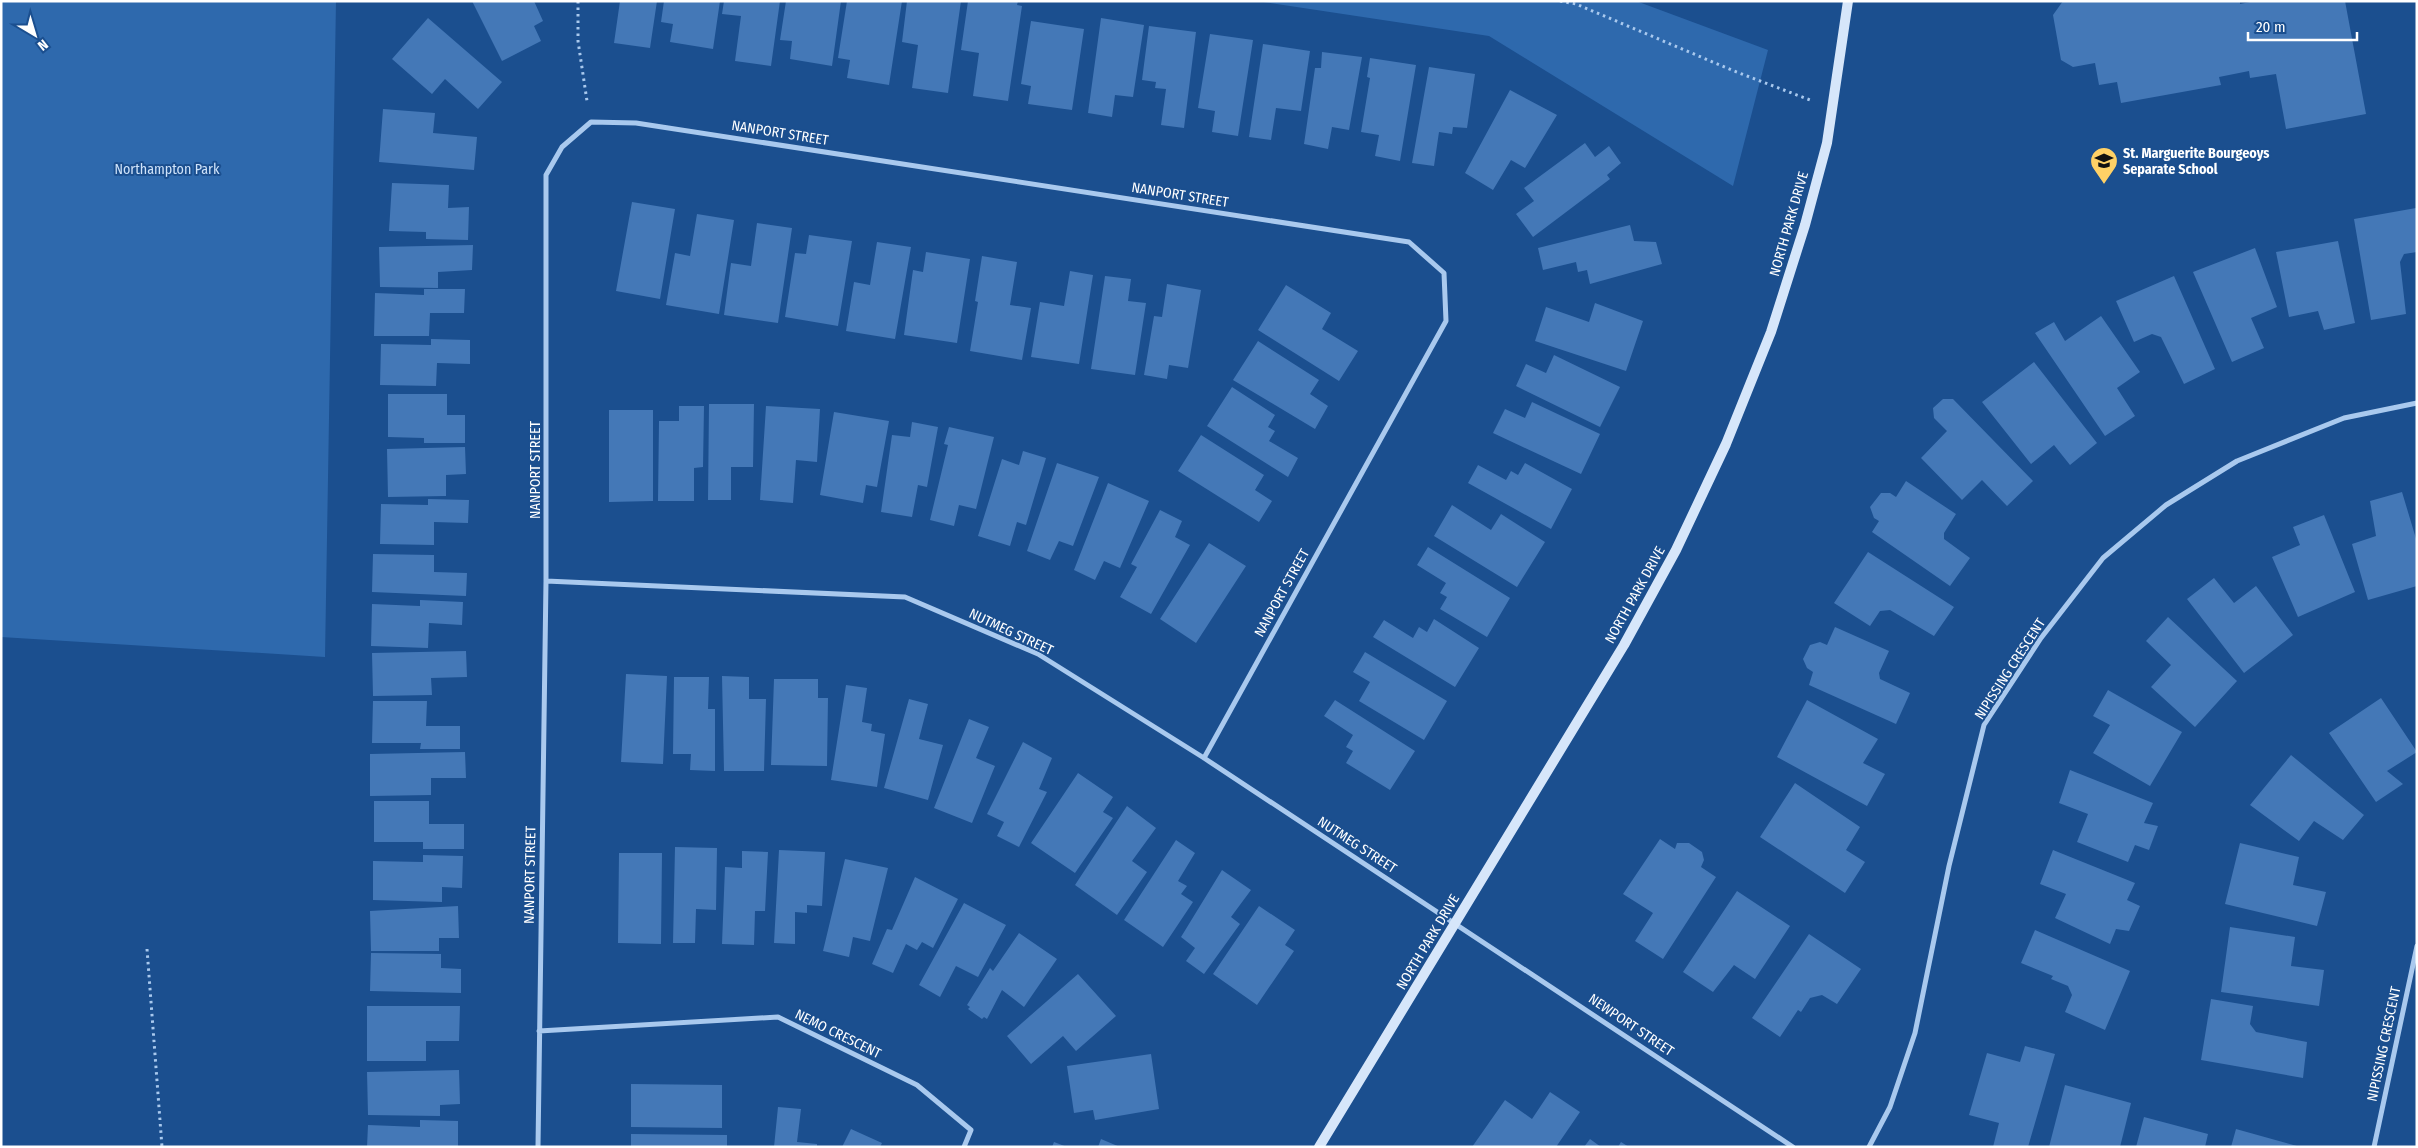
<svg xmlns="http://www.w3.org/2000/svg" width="2418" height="1148" font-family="'Fira Sans Condensed',sans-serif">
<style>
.green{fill:#2e69ad}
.building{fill:#4478b7}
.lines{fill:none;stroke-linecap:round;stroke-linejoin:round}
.path{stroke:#a9c9ee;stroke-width:3;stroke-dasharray:2.5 4;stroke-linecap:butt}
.minor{stroke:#a9c9ee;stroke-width:5}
.secondary{stroke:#d6e6fa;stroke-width:10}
.labels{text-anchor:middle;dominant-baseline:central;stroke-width:4;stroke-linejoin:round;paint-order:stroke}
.street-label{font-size:14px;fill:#fff;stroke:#1b4f8f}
.poi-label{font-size:14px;font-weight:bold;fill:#fff;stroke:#1b4f8f;text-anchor:start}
.park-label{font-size:14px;fill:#cfe3fa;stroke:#1b4f8f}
</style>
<rect width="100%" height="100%" fill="#1b4f8f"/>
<path class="green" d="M1,1H336L325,657L1,637Z
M1257,1H1636L1768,50L1733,186L1489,36Z"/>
<path class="building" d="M472,1H534L543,21L534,26L541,41L502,61Z
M620,1H657L650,48L614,43Z
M664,1H720L713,49L670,42L673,24L661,22Z
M724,1H780L771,66L735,61L741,16L722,14Z
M786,1H841L832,66L790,59L792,41L780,40Z
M847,1H902L889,85L847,78L850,60L838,58Z
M907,1H961L948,93L912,88L918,45L902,42Z
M968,1H1018L1017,5L1022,6L1008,101L973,96L979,53L961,50Z
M2063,1H2240V4L2255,1H2345L2366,114L2286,129L2276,74L2250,78L2249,71L2219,77L2221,85L2121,103L2117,82L2099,85L2095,63L2073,67L2061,60L2053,15Z
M428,18L502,82L478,109L445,79L432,94L392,59Z
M1101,18L1144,25L1133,97L1115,95L1112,117L1088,113Z
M1031,21L1084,29L1072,110L1028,104L1031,86L1021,84Z
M1149,26L1196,32L1184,128L1161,125L1166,89L1155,88L1156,82L1142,80Z
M1210,34L1253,40L1238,136L1212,132L1215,111L1198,108Z
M1263,44L1310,51L1301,111L1276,108L1271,140L1249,137Z
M1322,52L1362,57L1349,130L1332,127L1328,149L1304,144L1315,68H1321Z
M1370,58L1416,65L1400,161L1375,156L1379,135L1361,132L1370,78L1367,77Z
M1429,67L1475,74L1467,128L1453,127L1452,134L1439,132L1434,166L1412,163Z
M1510,90L1557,115L1525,168L1511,160L1493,190L1465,173Z
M383,109L435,113L433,133L477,137L474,170L379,162Z
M1585,143L1595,157L1609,146L1621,163L1607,175L1610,179L1533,237L1516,214L1534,201L1524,188Z
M392,183L449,185L448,208L469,207L468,240L426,239V232L389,231Z
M632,202L675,209L660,299L616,291Z
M2416,208L2417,252L2404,254L2400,262L2406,314L2371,320L2354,219Z
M697,214L734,220L719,314L666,305L675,253L690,256Z
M757,223L792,228L778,323L724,315L731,263L751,266Z
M1630,225L1634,241L1656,242L1662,264L1590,284L1587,270L1578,272L1576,262L1543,270L1538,248Z
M809,235L852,241L838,326L785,317L795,253L806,254Z
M2338,241L2355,323L2324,330L2318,311L2289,317L2276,252Z
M877,242L911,247L895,339L846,331L854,282L870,285Z
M473,245L472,270L438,272V288L380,287L379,247Z
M2255,248L2277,307L2251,318L2264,348L2232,362L2193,272Z
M926,252L970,259L957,343L904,335L913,270L923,272Z
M982,256L1017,262L1010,305L1031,308L1022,360L970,351L978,302L975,301Z
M1070,271L1093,275L1079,364L1031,357L1040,302L1064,306Z
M1105,276L1131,279L1128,301L1146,303L1135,375L1091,369Z
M2174,276L2215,369L2184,384L2161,337L2152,334L2134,342L2116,301Z
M1167,284L1201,290L1188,368L1169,365L1167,379L1144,375L1154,316L1162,317Z
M1286,285L1331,313L1322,329L1358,351L1339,381L1258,330Z
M424,289H465L464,313H430L429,336H374L375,293L424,295Z
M1595,303L1643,321L1626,371L1535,341L1546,307L1589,322Z
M2101,316L2140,372L2117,388L2135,416L2105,436L2035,333L2054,322L2065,341Z
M431,339L470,340V364L437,363L436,386L380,385L381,344L431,345Z
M1258,341L1319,380L1310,394L1328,406L1315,429L1233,380Z
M1554,355L1620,387L1600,427L1516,386L1526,364L1546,373Z
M2034,362L2097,443L2070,465L2054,445L2031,464L1982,402Z
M1232,387L1275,415L1268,427L1275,431L1269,441L1298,458L1288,477L1207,426Z
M388,394H447V415H465V443H424V438L388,437Z
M1943,399H1953L2033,481L2007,506L1982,480L1962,500L1921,458L1947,431L1934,418L1933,408Z
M1532,402L1600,434L1581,474L1493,433L1505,409L1525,418Z
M709,404H754L753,467H731V500H708Z
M679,406H704L703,467L694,468V501H658L659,421H679Z
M766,406L820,409L817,462L796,460L793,503L760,500Z
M609,410H653V501L609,502Z
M834,412L889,421L877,487L866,485L863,503L820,495Z
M912,422L938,427L927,487L918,485L912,517L881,512L892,435L910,437Z
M949,427L994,437L976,509L959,505L954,526L930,520L948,445L944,444Z
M1201,435L1264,475L1255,490L1272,501L1259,522L1178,471Z
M465,447L466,474L446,475V496L388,497L387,449Z
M1023,451L1046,458L1026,525L1017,522L1010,546L978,536L1002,459L1019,465Z
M1057,463L1099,477L1073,546L1059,541L1050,560L1027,551Z
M1525,463L1572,489L1551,529L1468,483L1478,465L1506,480L1511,471L1518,475Z
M1906,481L1956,514L1944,533V539L1970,558L1950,586L1872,532L1879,521L1874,518L1870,507L1881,493H1890L1896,497Z
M1108,483L1149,501L1120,568L1104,561L1095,580L1074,570Z
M2402,492L2417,542V586L2368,600L2352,544L2376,536L2370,501Z
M428,499L469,500L468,523L434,522V545L380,544L381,504L428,505Z
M1452,505L1491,530L1501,514L1545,542L1517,587L1434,536Z
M1160,510L1182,521L1175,537L1190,545L1151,614L1120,597L1137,567L1131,564Z
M2324,515L2355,592L2298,617L2272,557L2300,545L2293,527Z
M1209,543L1246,566L1196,643L1160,619Z
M1428,547L1510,598L1487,637L1440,609L1447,597L1440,593L1446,583L1417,565Z
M1868,552L1954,607L1934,636L1890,610L1880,611L1870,626L1834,603Z
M373,554L434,555V572L467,573L466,596L372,592Z
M2214,578L2234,603L2256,586L2293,635L2244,673L2187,599Z
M420,600L463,602L462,625L429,623L428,648L371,646L372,604L420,606Z
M2168,617L2237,681L2195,727L2151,687L2171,665L2146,641Z
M1434,619L1479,648L1455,687L1373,637L1384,620L1413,638L1419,627L1427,632Z
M1835,627L1889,651L1879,673L1880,679L1910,693L1896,724L1809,685L1813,672L1807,668L1803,659L1810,645L1820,642L1827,645Z
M466,651L467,677L431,678L432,695L373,696L372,653Z
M1365,652L1447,701L1424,740L1359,701L1370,682L1353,672Z
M626,674L667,676L663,764L621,762Z
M722,676L749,677V699H766L764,771H724Z
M674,677H709L708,709H715V771L690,770L691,754H673Z
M774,679H818V698H828L827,766L771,765Z
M846,685L867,688L862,722L872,724L871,731L885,734L877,787L831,780Z
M2108,690L2182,732L2150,786L2093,753L2110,725L2093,716Z
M2381,698L2417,752L2387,771L2403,784L2376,802L2329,733Z
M909,699L928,704L919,739L943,745L928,800L884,788Z
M1335,700L1415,751L1390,790L1346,763L1353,751L1346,747L1353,735L1324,716Z
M1807,700L1878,739L1863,763L1885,774L1867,806L1777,757Z
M373,701H427L426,726H460V749H420L421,743H372Z
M969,719L989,727L976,758L995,766L972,823L934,808Z
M1023,742L1052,758L1039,789L1047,792L1019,847L997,836L1004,822L987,814Z
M465,752L466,778H431V795L370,796V754Z
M2291,755L2364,815L2343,840L2314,821L2299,841L2250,805Z
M2070,770L2153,803L2144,823L2158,826L2149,850L2135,845L2128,862L2077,842L2088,814L2059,803Z
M1078,773L1113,797L1103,812L1113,818L1075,873L1031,843Z
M1795,783L1860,827L1846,850L1865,862L1845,893L1760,837Z
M374,801H429V824H464V849H423V842H374Z
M1127,806L1156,828L1132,861L1147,872L1117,915L1075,885Z
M1660,839L1675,849L1677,843H1689L1702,852L1704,860L1701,867L1716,877L1663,959L1635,941L1653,913L1623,894Z
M1176,840L1195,853L1178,881L1187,886L1181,894L1193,902L1163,947L1124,920Z
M2240,843L2299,857L2293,885L2326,892L2317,926L2225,904Z
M675,847L717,848L716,910L696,909L695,943H673Z
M779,850L825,852L822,906L807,905V913L795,912V944L774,943Z
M2053,850L2135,883L2127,900L2140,906L2129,931L2116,929L2110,944L2055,918L2066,894L2040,884Z
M742,851L768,852L765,911H755L754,945L722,944L725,867L742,868Z
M619,853H662L661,944L618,943Z
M423,855L463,856L462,888L442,887V902L373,900V861L423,862Z
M845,859L888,868L870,941L853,937L849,957L823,951Z
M1222,870L1251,890L1231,917L1240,924L1204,974L1186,961L1195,948L1181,937Z
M915,877L958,899L933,948L922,942L917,950L906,944L893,973L872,964L887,929L892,930Z
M1737,891L1790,926L1755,979L1734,965L1713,992L1683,972Z
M964,903L1006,925L978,977L956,966L940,997L919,985Z
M458,906L459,938H439V951H371L370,911Z
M1259,906L1295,930L1285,945L1294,951L1257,1005L1213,974Z
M2230,927L2295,937L2291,966L2324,970L2319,1006L2221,992Z
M2035,930L2130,971L2105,1030L2065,1012L2072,995L2068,986L2051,979L2053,976L2021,963Z
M1019,933L1057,959L1024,1007L1002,990L987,1019L984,1017L982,1019L968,1009L970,1007L967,1005L990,968L993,971Z
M1809,934L1861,969L1837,1004L1822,995L1810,998L1801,1012L1798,1010L1780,1037L1752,1018Z
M371,953L441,954V968L461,969V993L370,991Z
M1078,974L1116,1016L1076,1051L1063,1036L1031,1064L1007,1036Z
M2211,999L2253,1006L2250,1024L2256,1032L2307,1042L2303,1078L2201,1060Z
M367,1006H460L459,1041H426V1061H367Z
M2025,1046L2055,1054L2028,1147H1993L1999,1123L1969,1115L1987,1053L2020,1062Z
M1151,1054L1159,1109L1095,1120L1093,1110L1074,1113L1067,1066Z
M459,1070L460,1104L440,1105V1116L368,1115L367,1072Z
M631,1084L722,1085V1128L631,1127Z
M2065,1085L2131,1103L2120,1147H2049Z
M1550,1092L1580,1112L1556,1147H1472L1505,1100L1532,1119Z
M778,1107L801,1109L797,1142L817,1144V1147H774Z
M2144,1117L2208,1134L2205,1147H2136Z
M420,1120L458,1121V1147H367L368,1125L420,1127Z
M851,1129L882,1143L880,1147H842Z
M2236,1129L2297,1146V1147H2231Z
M631,1134L727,1135V1147H631Z
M1101,1139L1120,1147H1098Z
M1590,1139L1601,1147H1584Z
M1054,1142L1067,1147H1052Z
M1621,1142L1629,1147H1618Z"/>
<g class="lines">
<path class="path" d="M578,1V41L587,101
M1560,1L1576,4L1734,71L1810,100
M147,949L162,1147"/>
<path class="minor" d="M546,581L905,597L1038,654L1204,758L1793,1147
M539,1031L778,1017L917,1085L971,1130L964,1147
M538,1147L546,581V175L562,147L591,122L636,123L1409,242L1444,273L1446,321L1204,758
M1869,1147L1890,1107L1915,1033L1949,866L1984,725L2041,638L2103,558L2166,505L2237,461L2344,418L2417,403
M2374,1147L2417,946"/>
<path class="secondary" d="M1319,1147L1624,645L1676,550L1726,444L1771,332L1805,225L1827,143L1848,1"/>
</g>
<defs>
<symbol id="school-pin" viewBox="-11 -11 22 30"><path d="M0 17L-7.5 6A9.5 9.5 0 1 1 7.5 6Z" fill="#ffd166" stroke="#1b4f8f"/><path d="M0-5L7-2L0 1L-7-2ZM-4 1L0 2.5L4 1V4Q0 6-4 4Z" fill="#111"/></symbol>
</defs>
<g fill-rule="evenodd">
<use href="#school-pin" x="2088" y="145" width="32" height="43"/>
</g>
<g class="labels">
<g class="street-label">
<text transform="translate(780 133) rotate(9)">NANPORT STREET</text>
<text transform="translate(1180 195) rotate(9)">NANPORT STREET</text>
<text transform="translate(1789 224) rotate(-74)">NORTH PARK DRIVE</text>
<text transform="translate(535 470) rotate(-90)">NANPORT STREET</text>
<text transform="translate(1282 593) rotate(-61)">NANPORT STREET</text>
<text transform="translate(1635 595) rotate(-61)">NORTH PARK DRIVE</text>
<text transform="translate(1011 632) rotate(25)">NUTMEG STREET</text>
<text transform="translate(2010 669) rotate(-57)">NIPISSING CRESCENT</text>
<text transform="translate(1357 845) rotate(33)">NUTMEG STREET</text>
<text transform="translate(530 875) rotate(-89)">NANPORT STREET</text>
<text transform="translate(1428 942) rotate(-59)">NORTH PARK DRIVE</text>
<text transform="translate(1631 1025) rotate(34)">NEWPORT STREET</text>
<text transform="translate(838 1034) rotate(26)">NEMO CRESCENT</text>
<text transform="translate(2384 1044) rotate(-78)">NIPISSING CRESCENT</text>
</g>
<g class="poi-label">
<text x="2123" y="153">St. Marguerite Bourgeoys<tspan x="2123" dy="16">Separate School</tspan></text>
</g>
<g class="park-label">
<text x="167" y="169">Northampton Park</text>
</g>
</g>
<rect width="2418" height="1148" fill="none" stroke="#ffffff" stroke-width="5"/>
<g transform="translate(35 35) rotate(142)" stroke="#1b4f8f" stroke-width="4" paint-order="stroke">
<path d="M0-4L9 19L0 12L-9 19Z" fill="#ffffff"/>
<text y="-8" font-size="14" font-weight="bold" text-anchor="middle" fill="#ffffff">N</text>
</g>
<path d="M2248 32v8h109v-8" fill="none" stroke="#ffffff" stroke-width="2.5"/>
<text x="2256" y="32" font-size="15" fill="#ffffff" stroke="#1b4f8f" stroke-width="4" paint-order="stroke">20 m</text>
</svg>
